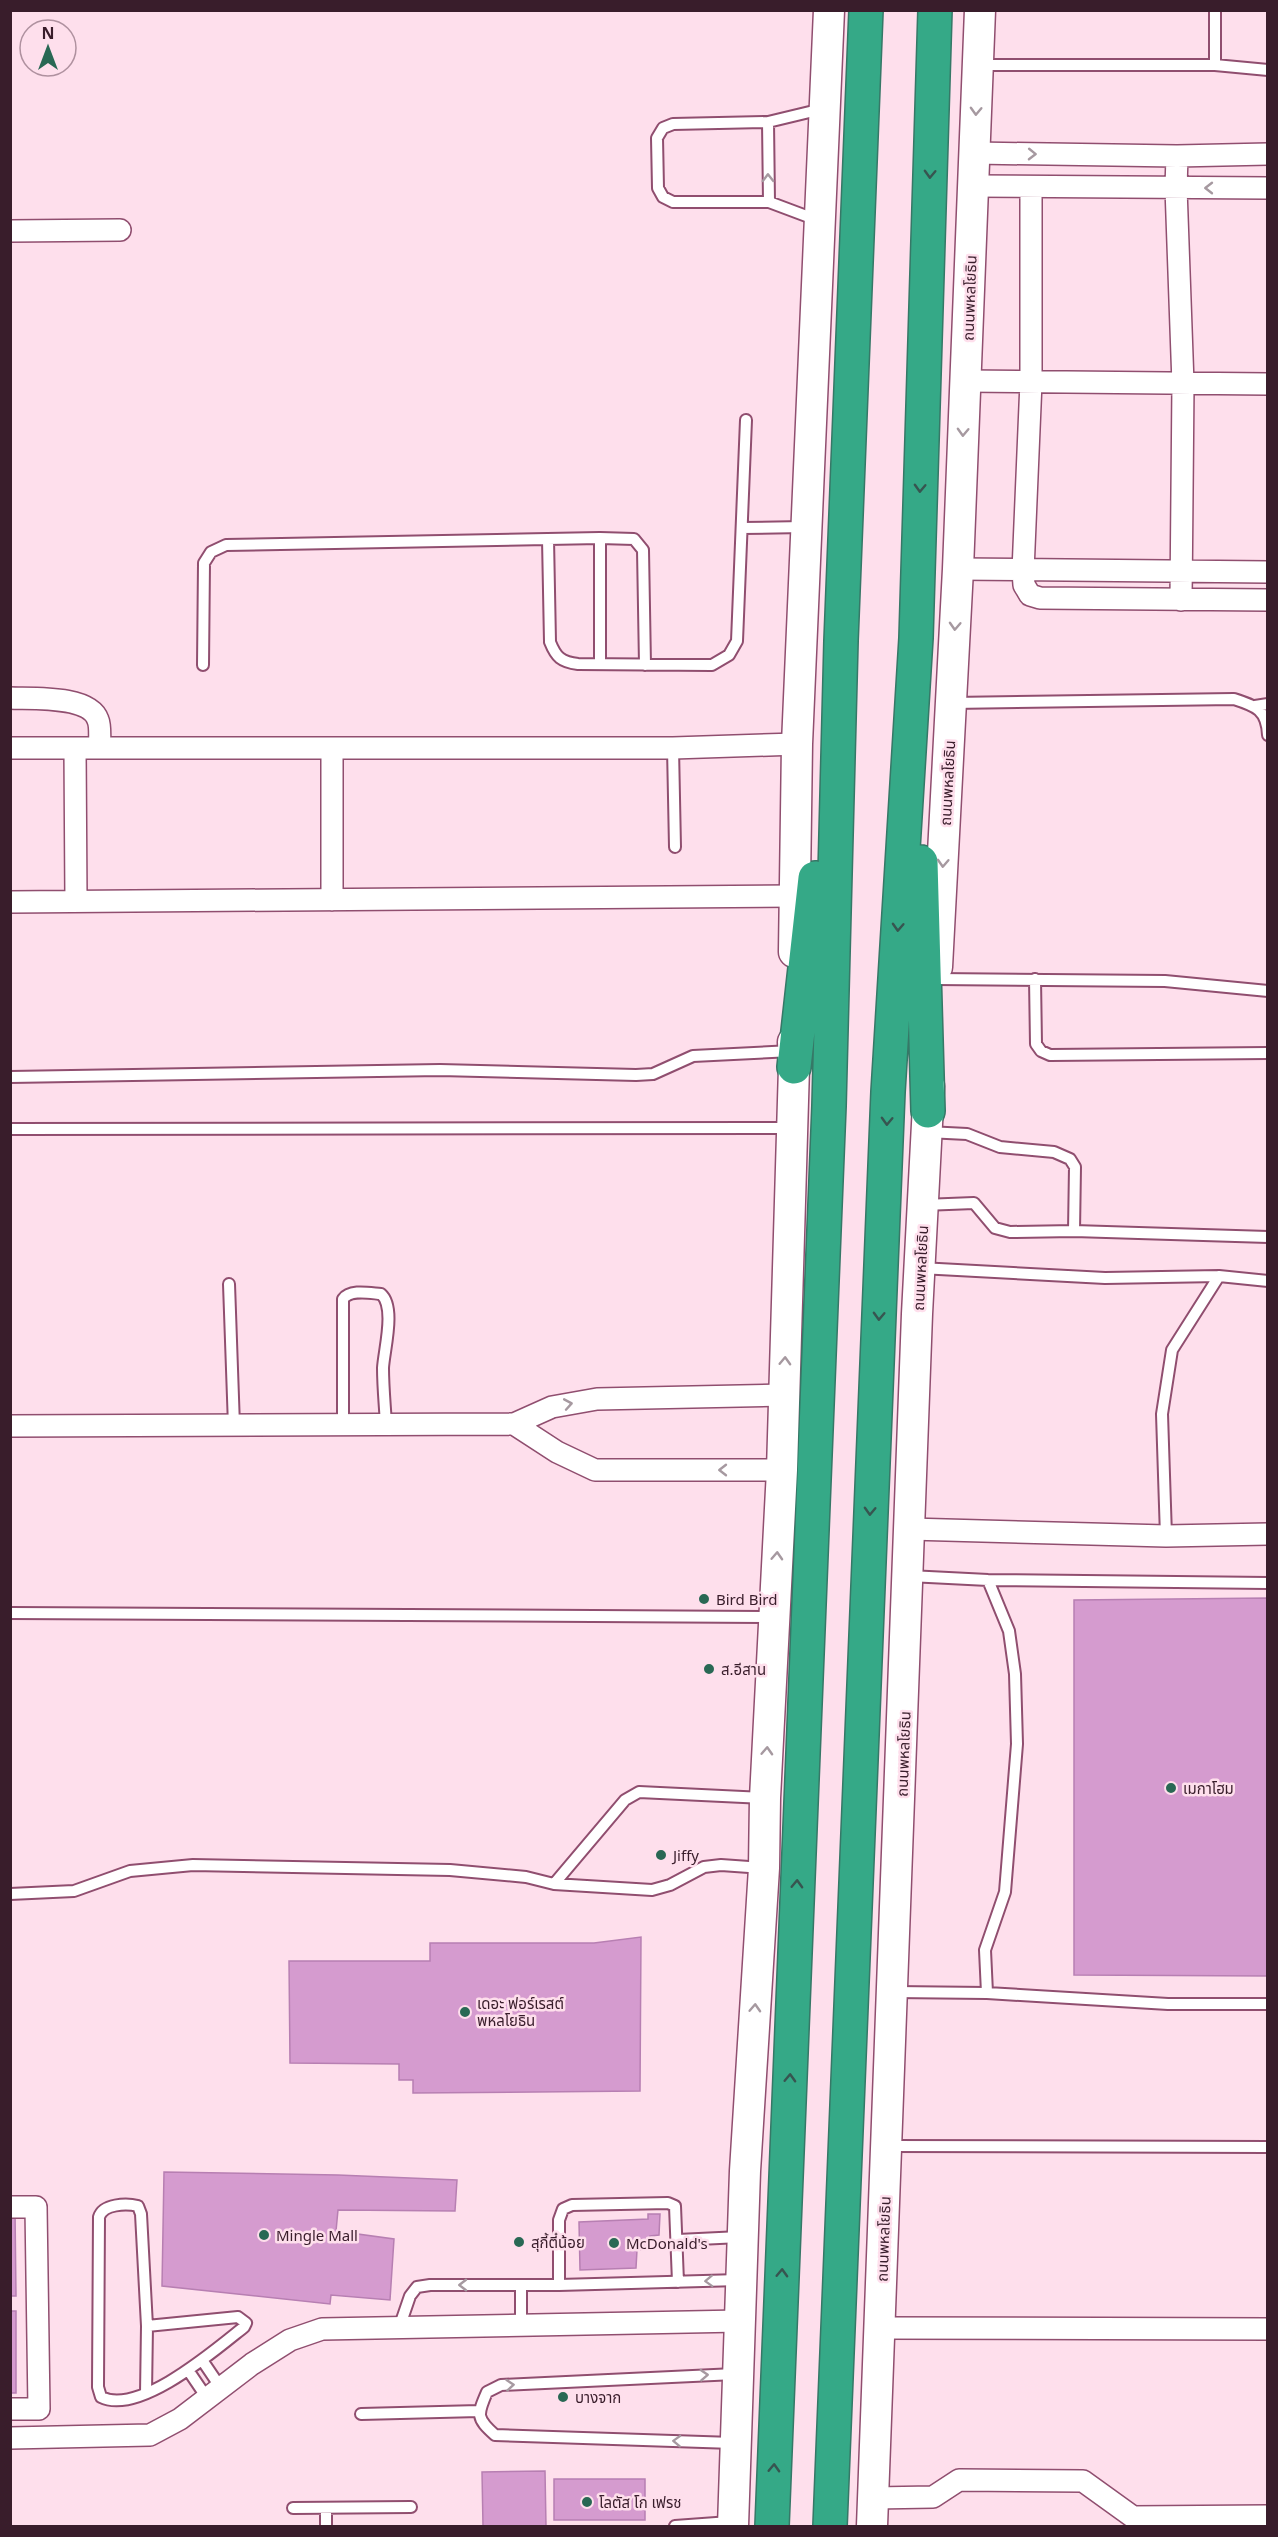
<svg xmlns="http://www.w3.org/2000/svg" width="1278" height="2537" font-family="'Noto Sans','Noto Sans Thai',sans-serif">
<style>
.building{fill:#d59bcf;stroke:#b77fb2;stroke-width:1.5}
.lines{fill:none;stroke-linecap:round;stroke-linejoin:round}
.lane-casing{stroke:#904e6f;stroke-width:14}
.street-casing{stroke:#904e6f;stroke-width:24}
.secondary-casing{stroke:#904e6f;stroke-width:33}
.highway-casing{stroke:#367867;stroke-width:36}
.lane{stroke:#fff;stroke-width:10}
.street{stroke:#fff;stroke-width:21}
.secondary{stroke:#fff;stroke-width:30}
.highway{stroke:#35a987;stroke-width:33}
.oneway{stroke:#a699a0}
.oneway2{stroke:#375550}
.poi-dot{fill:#296854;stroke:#fedfec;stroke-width:2}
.labels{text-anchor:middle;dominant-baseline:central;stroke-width:5;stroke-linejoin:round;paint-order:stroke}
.street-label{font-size:15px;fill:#391d2b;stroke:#fedfec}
.poi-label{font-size:15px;fill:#391d2b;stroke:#fedfec;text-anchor:start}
</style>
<rect width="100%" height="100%" fill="#fedfec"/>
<path class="building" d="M1268,1598V1976L1074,1975V1600Z
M641,1937L640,2091L413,2093V2080H399V2064L290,2063L289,1961H430V1943H594Z
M164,2172L338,2175L457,2180L455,2211L338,2210L336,2231L394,2239L390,2300L331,2295L330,2304L162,2286Z
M10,2209H15L16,2296H10Z
M648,2214H660L659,2235L650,2236L649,2249L637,2250L636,2268L580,2270L579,2222L648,2219Z
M10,2311H16V2393H10Z
M545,2471L546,2526H483L482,2472Z
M554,2479H645V2520H554Z"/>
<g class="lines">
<defs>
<path id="lane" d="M1215,10V65
M981,65H1215L1268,70
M768,122L673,124L663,128L657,138L658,188L663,197L673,202H769
M817,220L769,202L768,122L822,109
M742,528L804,527
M548,539L550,642C556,657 561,662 578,664L712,665L729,655L737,641L746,420
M600,664V538
M203,665L204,563L211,552L226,545L600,538L634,539L643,550L645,665
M952,703L1234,699C1256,706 1267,710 1268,735
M1255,706L1268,704
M673,748L675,847
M936,979L1165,981L1268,991
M1035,979L1036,1044L1041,1051L1050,1055L1268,1053
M10,1077L440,1070L636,1075L653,1074L693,1056L792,1051
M10,1129L792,1128
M923,1205L974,1203L995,1228L1010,1232L1074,1231L1075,1167L1070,1159L1054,1152L1000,1147L967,1134L927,1132
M1074,1231L1268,1237
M920,1268L1105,1278L1219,1276L1268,1281
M229,1284L234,1426
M343,1425V1299C350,1289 369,1293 381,1294C396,1307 384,1350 383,1368C383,1387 385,1406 386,1425
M1166,1536L1162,1414L1172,1350L1219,1276
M909,1576L988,1580L1268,1583
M10,1613L774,1617
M554,1884L625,1800L639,1792L764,1798
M10,1894L74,1891L130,1871L193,1865L450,1870L526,1877L554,1884L652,1890L670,1885L704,1867L721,1865L763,1868
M894,1992L987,1993L1168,2004H1268
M987,1993L985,1950L1005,1892L1017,1744L1015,1674L1009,1631L988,1580
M889,2146L1268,2147
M678,2240L740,2237
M678,2282L675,2206L668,2203L572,2205L563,2209L559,2220V2285L739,2280
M521,2325V2285
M399,2328L410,2296L417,2287L430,2285H559
M202,2360L221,2388
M188,2370L207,2398
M146,2393L147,2326L238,2317L246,2323L244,2327C215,2350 139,2416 101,2397L98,2387L99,2217C103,2204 126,2203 138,2206L141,2214L147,2326
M361,2414L479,2411
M733,2443L495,2435C476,2418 477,2415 487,2392L501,2385L735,2374
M293,2508L411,2507
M326,2508V2526
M675,2526L730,2522"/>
<path id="street" d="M974,153L1177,156L1268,154
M1177,156L1176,188L1183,384L1181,600
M974,186L1268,188
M1031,188V382L1023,571L1024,585L1030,595L1040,598L1268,600
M10,231L120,230
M966,381L1268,384
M958,569L1268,572
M10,698C32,699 90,695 98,720C101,727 99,740 100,748
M10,748H673L797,744
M75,748L76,901
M332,748V900
M10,902L795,896
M514,1424L557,1452L595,1470H782
M10,1426L514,1424L552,1407L597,1399L784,1395
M910,1529L1166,1536L1268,1534
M10,2207H36L39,2409H10
M880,2328L1268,2329
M10,2438L150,2435L180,2419L252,2364L290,2340L322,2329L740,2321
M874,2498L933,2497L959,2480L1083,2481L1133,2517L1268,2516"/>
<path id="secondary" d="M794,952L797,744L829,10
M937,967L958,569L980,10
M733,2526L745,2171L764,1868L765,1798L782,1470L794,1067L793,1042
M872,2526L917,1314L929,1086"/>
<path id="highway" d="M921,862L928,1111
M794,1067L815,878
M772,2526L829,1106L841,641L866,10
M830,2526L888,1092L916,638L935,10"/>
</defs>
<use href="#lane" class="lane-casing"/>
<use href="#street" class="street-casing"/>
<use href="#secondary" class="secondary-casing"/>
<use href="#highway" class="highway-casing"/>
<use href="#lane" class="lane"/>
<use href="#street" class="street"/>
<use href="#secondary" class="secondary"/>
<use href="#highway" class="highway"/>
</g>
<defs><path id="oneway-chevron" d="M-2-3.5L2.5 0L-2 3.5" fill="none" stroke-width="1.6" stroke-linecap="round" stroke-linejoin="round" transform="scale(1.5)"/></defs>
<g class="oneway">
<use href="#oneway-chevron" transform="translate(976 111) rotate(92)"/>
<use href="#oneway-chevron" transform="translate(1032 154) rotate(1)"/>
<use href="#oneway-chevron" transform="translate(768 178) rotate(-91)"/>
<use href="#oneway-chevron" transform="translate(1209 188) rotate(-180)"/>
<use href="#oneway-chevron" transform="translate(963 432) rotate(92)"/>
<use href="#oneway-chevron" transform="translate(955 626) rotate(93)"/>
<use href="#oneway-chevron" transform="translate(943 863) rotate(93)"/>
<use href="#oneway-chevron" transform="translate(785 1361) rotate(-88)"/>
<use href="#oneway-chevron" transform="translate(568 1404) rotate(-10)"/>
<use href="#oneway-chevron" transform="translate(723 1470) rotate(-180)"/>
<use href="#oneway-chevron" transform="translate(777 1556) rotate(-87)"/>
<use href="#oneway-chevron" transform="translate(767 1751) rotate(-87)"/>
<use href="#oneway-chevron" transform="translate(755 2008) rotate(-87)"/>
<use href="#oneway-chevron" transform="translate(709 2281) rotate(178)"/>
<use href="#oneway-chevron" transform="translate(463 2285) rotate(-180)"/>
<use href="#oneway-chevron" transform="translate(704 2375) rotate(-3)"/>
<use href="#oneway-chevron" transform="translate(510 2385) rotate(-5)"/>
<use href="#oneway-chevron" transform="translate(677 2441) rotate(-178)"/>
</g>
<g class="oneway2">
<use href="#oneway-chevron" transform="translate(930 174) rotate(92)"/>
<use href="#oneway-chevron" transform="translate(920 488) rotate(92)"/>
<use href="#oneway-chevron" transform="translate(898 927) rotate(93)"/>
<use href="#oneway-chevron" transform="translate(887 1121) rotate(92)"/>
<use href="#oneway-chevron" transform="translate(879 1316) rotate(92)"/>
<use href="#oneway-chevron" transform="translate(870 1511) rotate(92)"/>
<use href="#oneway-chevron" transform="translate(797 1884) rotate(-88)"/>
<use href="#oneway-chevron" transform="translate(790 2078) rotate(-88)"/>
<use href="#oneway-chevron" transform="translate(782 2273) rotate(-88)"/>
<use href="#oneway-chevron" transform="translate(774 2468) rotate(-88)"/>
</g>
<g class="poi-dot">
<circle cx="704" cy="1599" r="6"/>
<circle cx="709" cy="1669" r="6"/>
<circle cx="1171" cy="1788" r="6"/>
<circle cx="661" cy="1855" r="6"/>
<circle cx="465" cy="2012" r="6"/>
<circle cx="264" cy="2235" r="6"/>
<circle cx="519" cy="2242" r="6"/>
<circle cx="614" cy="2243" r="6"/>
<circle cx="563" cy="2397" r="6"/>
<circle cx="587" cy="2502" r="6"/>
</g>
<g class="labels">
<g class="street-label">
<text transform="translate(969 298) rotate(-88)">ถนนพหลโยธิน</text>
<text transform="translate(947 783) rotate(-87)">ถนนพหลโยธิน</text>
<text transform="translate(920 1268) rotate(-87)">ถนนพหลโยธิน</text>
<text transform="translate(903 1754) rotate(-88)">ถนนพหลโยธิน</text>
<text transform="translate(883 2239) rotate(-88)">ถนนพหลโยธิน</text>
</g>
<g class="poi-label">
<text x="716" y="1599">Bird Bird</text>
<text x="721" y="1669">ส.อีสาน</text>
<text x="1183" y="1788">เมกาโฮม</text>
<text x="673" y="1855">Jiffy</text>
<text x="477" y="2003">เดอะ ฟอร์เรสต์<tspan x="477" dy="17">พหลโยธิน</tspan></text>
<text x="276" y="2235">Mingle Mall</text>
<text x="531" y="2242">สุกี้ตี๋น้อย</text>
<text x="626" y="2243">McDonald's</text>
<text x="575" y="2397">บางจาก</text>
<text x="599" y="2502">โลตัส โก เฟรช</text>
</g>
</g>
<rect width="1278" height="2537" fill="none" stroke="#391d2b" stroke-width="24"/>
<g transform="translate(48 48)"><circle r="28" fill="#fedfec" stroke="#af919f" stroke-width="1.5"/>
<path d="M0-4.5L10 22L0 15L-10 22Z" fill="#296854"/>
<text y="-9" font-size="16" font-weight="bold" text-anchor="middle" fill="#391d2b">N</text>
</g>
</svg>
